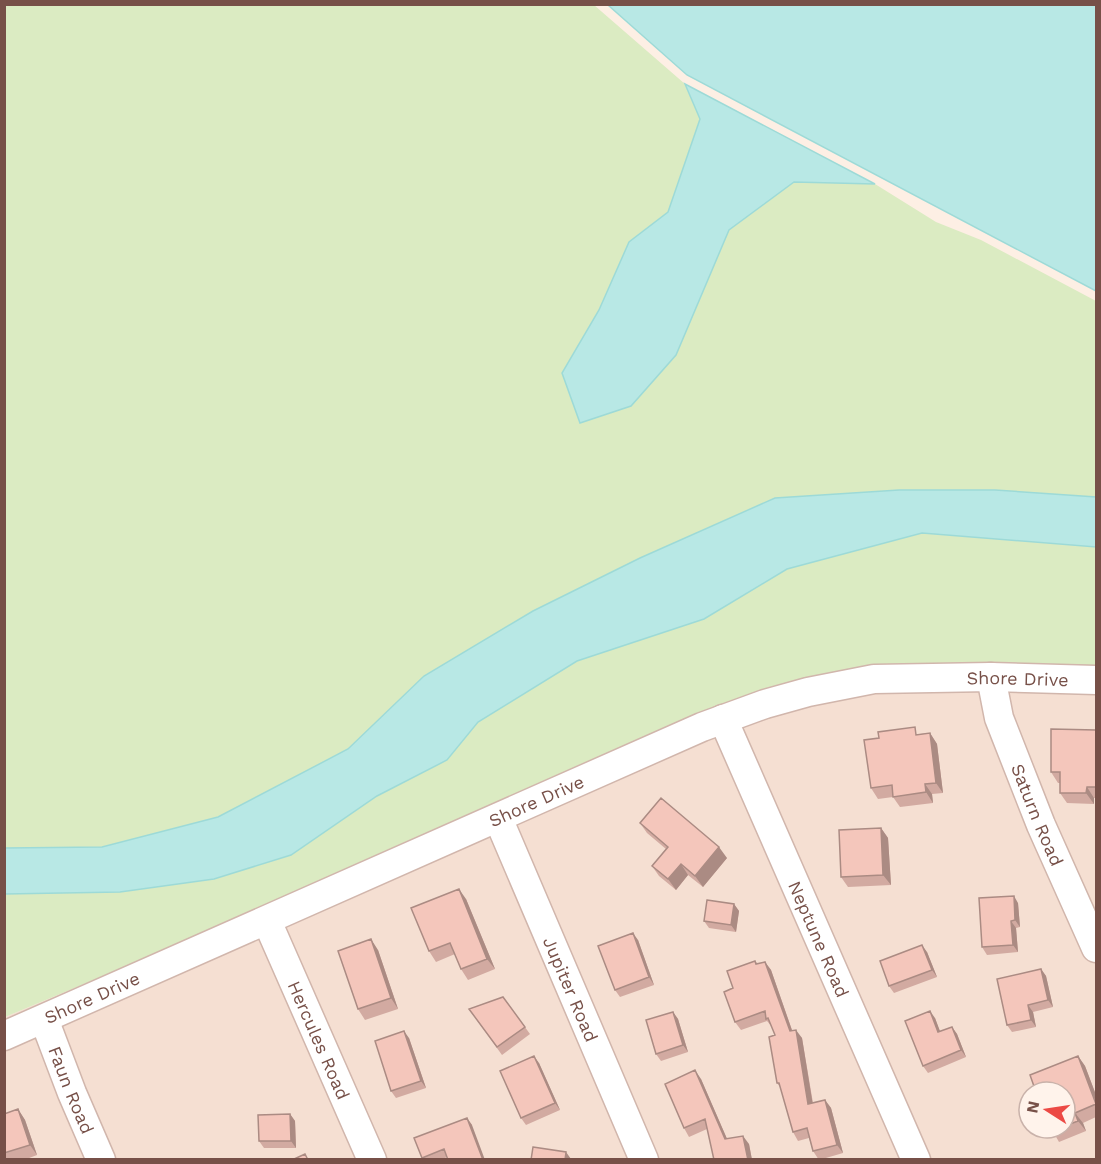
<svg xmlns="http://www.w3.org/2000/svg" width="1101" height="1164" font-family="'Work Sans',sans-serif">
<style>
.residential{fill:#f5dfd2;fill-rule:evenodd}
.green{fill:#dbebc2}
.water{fill:#b8e8e5;stroke:#9ddad7;stroke-width:1.5}
.lines{fill:none;stroke-linecap:round;stroke-linejoin:round}
.minor-casing{stroke:#d1b6ac;stroke-width:31}
.minor{stroke:#fff;stroke-width:28}
.wall{fill:#d2aaa1}
.shaded-wall{fill:#ab8b83}
.building{fill:#f4c6bb;stroke:#ab8b83;stroke-width:1.5}
.labels{text-anchor:middle;dominant-baseline:central;stroke-width:6;stroke-linejoin:round;paint-order:stroke}
.street-label{font-size:18px;fill:#775048;stroke:#fff3eb}
</style>
<rect width="100%" height="100%" fill="#fdefe4"/>
<path class="residential" d="M1096,675V1159L5,1160V1017L494,813L758,695ZM1029,1092H1065V1128H1029Z"/>
<path class="green" d="M4,5H594L685,84L700,119L668,212L629,242L599,310L562,373L675,355L729,230L794,182L875,184L936,222L981,240L1096,301V497L995,490H899L424,676L348,749L218,817L102,847L5,848Z
M922,533L1096,547V675H853L494,813L5,1017V894L120,892L214,879L291,855L377,796L447,760L478,722L577,661L704,619L787,569Z"/>
<path class="water" d="M608,5H1096V291L687,75Z
M685,84L875,184L794,182L729,230L676,355L631,406L580,423L562,373L599,310L629,242L668,212L700,119Z
M899,490H995L1096,497V547L922,533L787,569L704,619L577,661L478,722L447,760L377,796L291,855L214,879L120,892L5,894V848L102,847L218,817L348,749L424,676L533,611L640,558L775,498Z"/>
<g class="lines">
<defs>
<g id="minor">
<path id="s1" d="M991,677L999,718L1041,825L1096,948"/>
<path id="s2" d="M723,719L916,1160"/>
<path id="s3" d="M498,818L644,1160"/>
<path id="s4" d="M267,921L372,1160"/>
<path id="s5" d="M44,1019L72,1093L101,1160"/>
<path id="s6" d="M4,1036L702,727L765,704L808,692L874,679L991,677L1096,680"/>
</g>
</defs>
<use href="#minor" class="minor-casing"/>
<use href="#minor" class="minor"/>
</g>
<path class="wall" d="M1096,730V798H1094V804L1067,803L1060,793V783H1058L1051,772Z
M930,733L937,744L943,793L932,794L933,803L900,807L893,797L878,799L871,788L879,738Z
M640,823L727,858L703,887L688,875L676,890L659,876L652,866L666,849L647,833Z
M881,828L888,838L891,885L848,887L841,877Z
M466,899L495,969L468,980L461,969L455,954L436,962L429,951Z
M1018,903L1020,927L1016,928L1018,952L987,955L982,947Z
M734,904L739,911L736,932L709,928L704,921Z
M638,940L654,985L620,997L615,990Z
M378,950L398,1009L365,1020L358,1009Z
M927,952L937,977L894,993L889,986Z
M755,961L758,964L765,962L771,970L792,1030L802,1038L813,1103L825,1100L831,1108L843,1153L819,1160L813,1151L809,1138L798,1141L793,1132L781,1088L777,1083L775,1035L772,1027L767,1021L741,1030L735,1022L733,988Z
M1041,969L1046,976L1053,1007L1033,1012L1036,1027L1012,1032L1007,1025Z
M503,997L530,1034L502,1055L469,1009Z
M673,1012L678,1019L688,1052L661,1061L656,1054Z
M935,1018L940,1032L952,1027L957,1034L966,1057L928,1073L923,1066Z
M409,1038L426,1088L396,1098L391,1091Z
M1078,1056L1085,1066L1096,1095V1117L1083,1123L1086,1131L1059,1142L1051,1128H1065V1092Z
M539,1063L560,1110L526,1125L521,1118Z
M701,1079L727,1139L749,1144L752,1160L707,1129L689,1137L684,1128Z
M18,1109L25,1120L37,1155L24,1160H4V1114Z
M290,1114L295,1121L296,1148H264L259,1141Z
M467,1118L472,1125L447,1157L441,1160H423L422,1158Z"/>
<path class="shaded-wall" d="M930,733L937,744L943,793L936,783Z
M925,784L932,794L933,803L926,792Z
M1087,787L1094,798V804L1086,793Z
M881,828L888,838L891,885L883,875Z
M719,847L727,858L703,887L695,876Z
M681,864L688,875L676,890L668,879Z
M459,889L466,899L495,969L487,959Z
M1014,896L1018,903L1020,927L1015,920Z
M734,904L739,911L736,932L731,925Z
M1011,921L1016,928L1018,952L1013,945Z
M633,933L638,940L654,985L649,977Z
M371,939L378,950L398,1009L391,998Z
M922,945L927,952L937,977L932,970Z
M765,962L771,970L795,1039L790,1031Z
M1041,969L1046,976L1053,1007L1048,1000Z
M1028,1005L1033,1012L1036,1027L1031,1020Z
M930,1011L935,1018L943,1039L938,1032Z
M673,1012L678,1019L688,1052L683,1045Z
M952,1027L957,1034L966,1057L961,1050Z
M796,1030L802,1038L814,1112L808,1104Z
M404,1031L409,1038L426,1088L421,1081Z
M534,1056L539,1063L560,1110L555,1103Z
M1078,1056L1085,1066L1096,1095V1103Z
M695,1070L701,1079L731,1148L725,1139Z
M825,1100L831,1108L843,1153L837,1145Z
M18,1109L25,1120L37,1155L30,1145Z
M1075,1113L1083,1123L1086,1131L1078,1121Z
M290,1114L295,1121L296,1148L291,1141Z
M467,1118L472,1125L485,1160H483Z
M743,1136L749,1144L752,1160H748Z
M566,1152L571,1159V1160H565Z"/>
<path class="building" d="M915,727L916,735L930,733L936,783L925,784L926,792L893,797L892,785L871,788L864,740L879,738L878,732Z
M1051,729L1096,730V787H1087L1086,793H1060V772H1051Z
M661,798L719,847L695,876L681,864L668,879L652,866L668,847L640,823Z
M881,828L883,875L841,877L839,830Z
M459,889L487,959L461,969L450,943L429,951L411,908Z
M1014,896L1015,920L1011,921L1013,945L982,947L979,898Z
M707,900L734,904L731,925L704,921Z
M633,933L649,977L615,990L598,946Z
M371,939L391,998L358,1009L338,951Z
M922,945L932,970L889,986L880,961Z
M755,961L756,964L765,962L790,1031L796,1030L808,1104L825,1100L837,1145L813,1151L807,1128L793,1132L779,1083H777L769,1037L775,1035L768,1018L766,1019L765,1011L735,1022L724,992L733,988L727,971Z
M1041,969L1048,1000L1028,1005L1031,1020L1007,1025L997,979Z
M503,997L525,1027L497,1047L469,1009Z
M930,1011L938,1032L952,1027L961,1050L923,1066L905,1021Z
M673,1012L683,1045L656,1054L646,1020Z
M404,1031L421,1081L391,1091L375,1041Z
M534,1056L555,1103L521,1118L500,1071Z
M1078,1056L1096,1104L1075,1113L1078,1121L1065,1126V1092H1036L1030,1075Z
M695,1070L725,1139L743,1136L748,1160H714L705,1119L684,1128L665,1084Z
M18,1109L30,1145L4,1153V1114Z
M290,1114L291,1141H259L258,1115Z
M467,1118L483,1160H448L444,1149L422,1158L414,1138Z
M1051,1128H1061L1052,1131Z
M533,1147L566,1152L565,1160H531Z
M305,1154L308,1160H292Z"/>
<g class="labels">
<g class="street-label">
<text stroke="none"><textPath href="#s6" startOffset="1086">Shore Drive</textPath></text>
<text stroke="none"><textPath href="#s6" startOffset="582">Shore Drive</textPath></text>
<text stroke="none"><textPath href="#s1" startOffset="146">Saturn Road</textPath></text>
<text stroke="none"><textPath href="#s2" startOffset="240">Neptune Road</textPath></text>
<text stroke="none"><textPath href="#s3" startOffset="186">Jupiter Road</textPath></text>
<text stroke="none"><textPath href="#s6" startOffset="96">Shore Drive</textPath></text>
<text stroke="none"><textPath href="#s4" startOffset="130">Hercules Road</textPath></text>
<text stroke="none"><textPath href="#s5" startOffset="76">Faun Road</textPath></text>
</g>
</g>
<rect width="1101" height="1164" fill="none" stroke="#775048" stroke-width="12"/>
<g transform="translate(1047 1110) rotate(282)"><circle r="28" fill="#fff3eb" stroke="#c9b2aa" stroke-width="1.5"/>
<path d="M0-4.5L10 22L0 15L-10 22Z" fill="#ec4944"/>
<text y="-9" font-size="16" font-weight="bold" text-anchor="middle" fill="#775048">N</text>
</g>
</svg>
